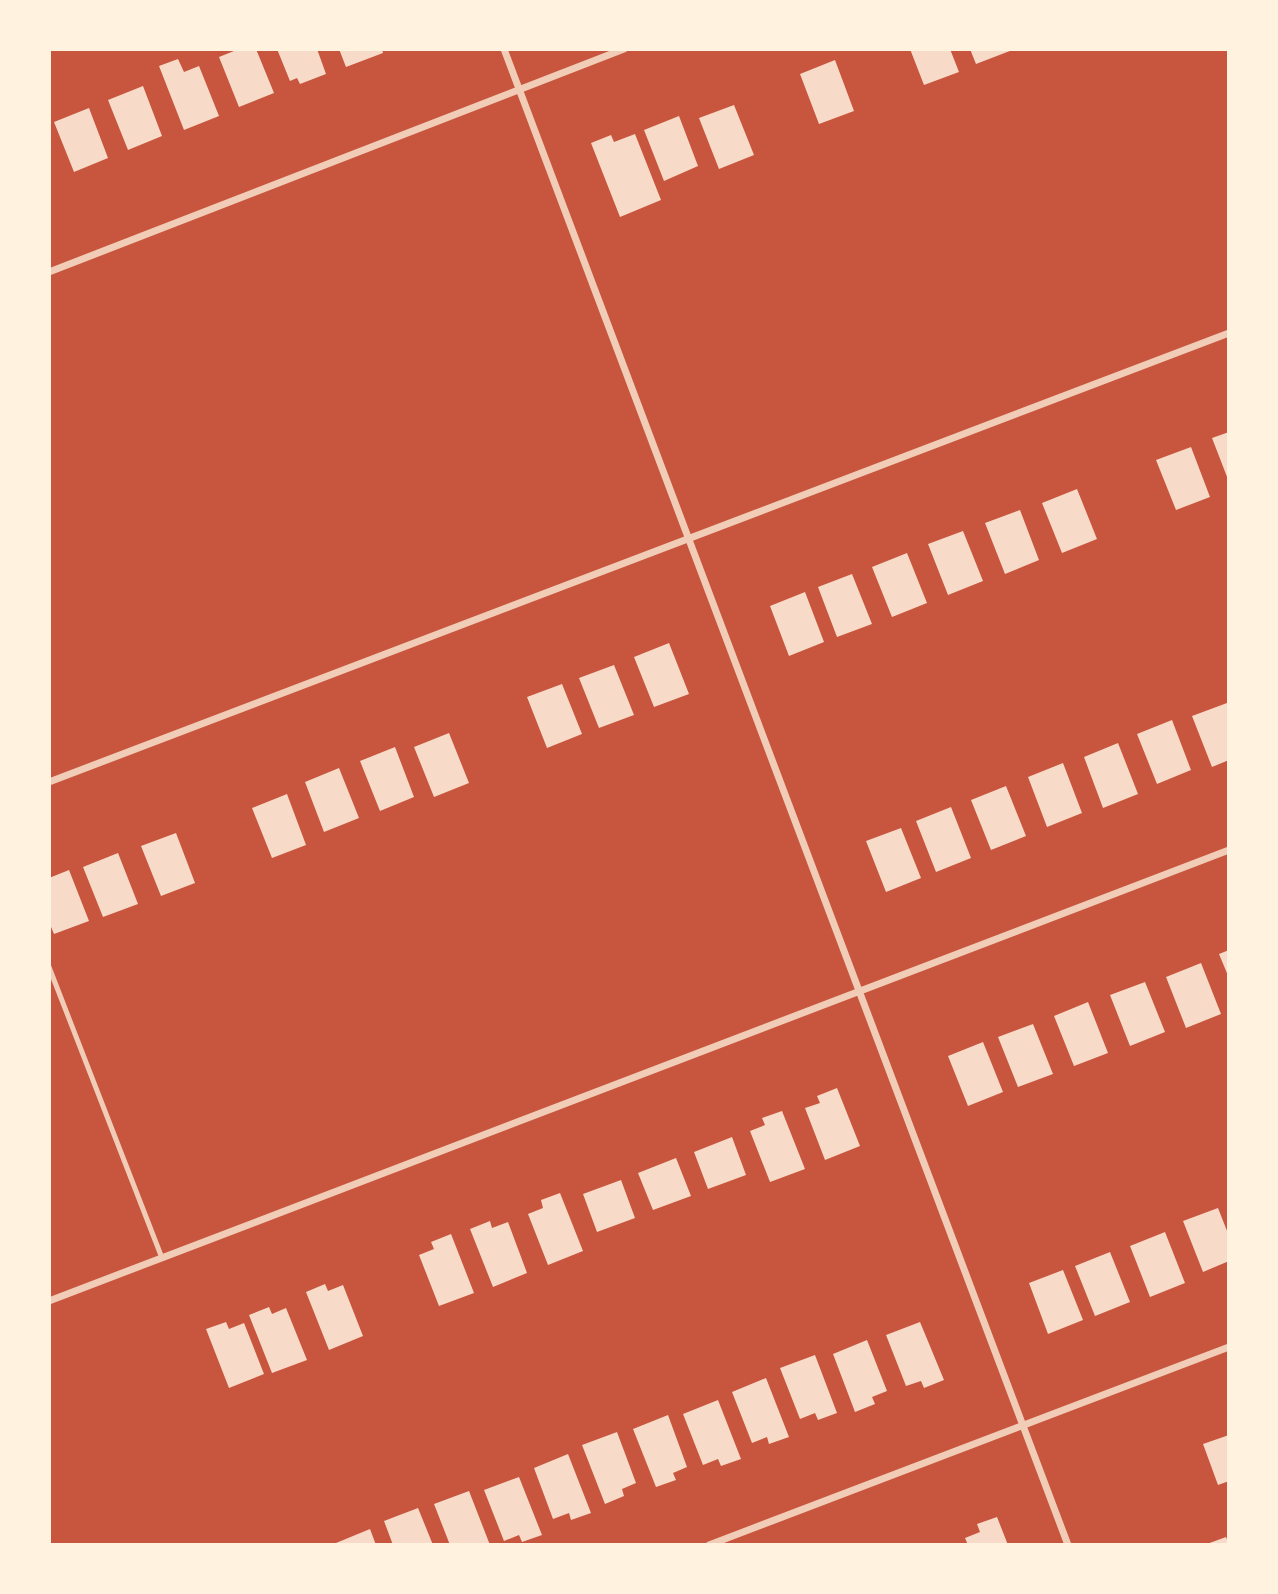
<svg xmlns="http://www.w3.org/2000/svg" width="1278" height="1594" font-family="'Fira Sans Condensed',sans-serif">
<style>
.building{fill:#f7dbc8}
.lines{fill:none;stroke-linecap:round;stroke-linejoin:round}
.service{stroke:#f1ccb7;stroke-width:5}
.minor{stroke:#f1ccb7;stroke-width:7}
</style>
<rect width="100%" height="100%" fill="#c8553d"/>
<path class="building" d="M239,49H256L274,93L239,107L219,57Z
M277,49H317L326,74L300,84L297,78L290,81Z
M339,49H382L383,53L346,67Z
M910,49H950L959,72L924,85Z
M970,49H1015L976,64Z
M178,59L184,72L199,66L219,116L184,130L159,66Z
M835,60L854,111L819,124L800,74Z
M143,86L162,136L128,150L108,100Z
M734,105L754,155L719,169L699,118Z
M89,108L108,158L74,172L54,122Z
M679,116L698,166L664,181L644,130Z
M635,134L661,200L620,217L591,143L611,135L614,142Z
M1229,432V482L1212,438Z
M1191,447L1210,497L1176,510L1156,460Z
M1077,489L1097,539L1062,553L1042,503Z
M1020,510L1039,560L1005,574L985,523Z
M963,531L983,581L948,595L928,544Z
M907,553L927,603L892,617L872,567Z
M852,574L872,624L837,637L818,587Z
M805,592L824,642L789,656L770,606Z
M669,643L689,694L654,707L634,657Z
M614,665L634,715L599,728L579,678Z
M562,684L582,734L547,748L527,697Z
M1227,703L1229,760L1212,767L1192,716Z
M1172,720L1191,770L1157,784L1137,734Z
M449,733L469,783L434,797L414,747Z
M1118,743L1138,794L1103,808L1084,757Z
M395,747L414,797L380,811L360,761Z
M1063,763L1082,813L1047,827L1028,777Z
M339,768L359,818L324,832L305,782Z
M1006,786L1026,836L991,850L971,800Z
M287,794L306,845L272,858L252,808Z
M951,807L971,858L936,872L916,821Z
M901,828L921,878L886,892L866,841Z
M176,833L195,883L161,896L141,846Z
M118,853L138,904L103,917L83,867Z
M69,870L89,921L54,934L49,922V878Z
M1229,950V978L1219,954Z
M1201,963L1221,1014L1186,1028L1166,977Z
M1145,982L1165,1032L1130,1046L1110,995Z
M1088,1002L1108,1053L1074,1066L1054,1016Z
M1033,1024L1053,1074L1018,1087L998,1037Z
M983,1042L1003,1092L968,1106L948,1056Z
M837,1088L860,1146L825,1160L805,1108L820,1103L817,1096Z
M782,1111L805,1169L770,1182L750,1131L765,1125L762,1118Z
M732,1137L746,1175L708,1189L694,1152Z
M676,1158L691,1196L653,1210L638,1173Z
M621,1180L635,1218L597,1232L583,1194Z
M560,1193L583,1251L548,1265L528,1214L543,1208L541,1200Z
M1218,1208L1229,1236V1261L1203,1272L1183,1221Z
M490,1221L492,1228L508,1222L527,1273L493,1287L470,1229Z
M1165,1232L1185,1283L1150,1297L1130,1246Z
M451,1234L474,1293L439,1306L419,1255L434,1249L431,1242Z
M1110,1252L1130,1302L1095,1316L1075,1266Z
M1063,1270L1083,1320L1048,1334L1029,1283Z
M325,1284L328,1291L343,1285L363,1336L329,1350L306,1292Z
M269,1307L272,1314L286,1308L307,1360L272,1373L249,1315Z
M226,1322L229,1329L244,1323L264,1374L229,1388L206,1329Z
M920,1322L944,1380L924,1388L921,1381L906,1386L886,1335Z
M867,1340L887,1391L872,1397L875,1404L855,1412L833,1354Z
M815,1355L837,1413L818,1420L815,1413L800,1419L780,1368Z
M766,1378L789,1437L769,1444L767,1437L752,1443L732,1392Z
M718,1400L741,1459L721,1466L718,1459L703,1465L683,1414Z
M668,1415L687,1467L673,1473L676,1480L656,1487L633,1429Z
M617,1432L636,1483L622,1489L624,1496L605,1504L582,1445Z
M1229,1435V1481L1218,1485L1203,1444Z
M568,1454L591,1513L571,1520L569,1513L553,1519L534,1468Z
M519,1477L542,1535L522,1542L519,1535L504,1541L484,1490Z
M469,1491L490,1545H450L434,1504Z
M418,1508L433,1545H393L384,1521Z
M997,1517L1008,1545H968L965,1538L980,1532L977,1524Z
M370,1529L376,1545H336V1543Z
M1226,1537L1229,1545H1204Z"/>
<g class="lines">
<path class="service" d="M49,967L162,1258"/>
<path class="minor" d="M504,49L1068,1545
M49,272L624,49
M49,782L1229,333
M49,1301L1229,850
M709,1545L1229,1347"/>
</g>
<rect width="1278" height="1594" fill="none" stroke="#fff3e0" stroke-width="102"/>
</svg>
